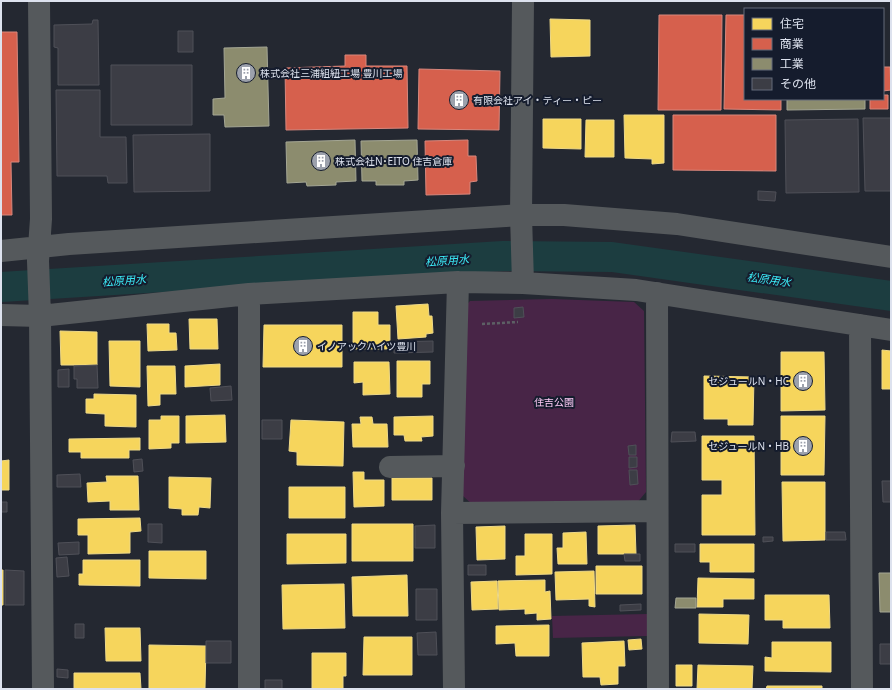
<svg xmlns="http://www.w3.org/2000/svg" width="892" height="690" font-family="'Noto Sans','Noto Sans JP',sans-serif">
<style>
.green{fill:#482547}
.homes{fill:#f6d55c;stroke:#eed988}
.shops{fill:#d6604d;stroke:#d8877d}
.industry{fill:#8c8c6e;stroke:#a4a694}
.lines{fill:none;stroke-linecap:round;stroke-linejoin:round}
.canal{stroke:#1c3d40;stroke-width:30}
.building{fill:#3c3d45;stroke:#4f5058}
.path{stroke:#5d6065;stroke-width:2.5;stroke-dasharray:3 2;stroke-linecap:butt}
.minor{stroke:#55595c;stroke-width:22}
.labels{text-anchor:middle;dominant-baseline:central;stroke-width:4;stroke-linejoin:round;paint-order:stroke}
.poi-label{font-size:10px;fill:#dde2ee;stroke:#151c2d;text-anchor:start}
.park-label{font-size:10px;fill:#ffccf8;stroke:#151c2d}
.water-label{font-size:11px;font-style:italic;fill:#3beaf6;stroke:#151c2d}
</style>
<rect width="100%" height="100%" fill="#242831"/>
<path class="green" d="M552,299L634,302L644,311L646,492L636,504L473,505L463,496L461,311L470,301Z
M647,614V636L553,638L552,616Z"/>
<path class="homes" d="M550,19L590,20V56L551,57Z
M624,115H664V163L652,164V159L625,158Z
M543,119H581V149L543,148Z
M586,120H614V157H585Z
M428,304L429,316H432L433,333L426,334V337L398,339L396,306Z
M353,312H378V325H390V349H353Z
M189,319H217L218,349H190Z
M147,324H169V333H176L177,350L148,351Z
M264,325H342V367H263Z
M60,331L97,332V365H61Z
M109,341H140V387L110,386Z
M882,350L891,351V389H882Z
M781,352H824L825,410L781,411Z
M397,361H430V384H422V397H397Z
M354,362H389L390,394L363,395V382L354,383Z
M220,364V385L185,387V366Z
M147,366H175L176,394H160V405L148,406Z
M704,376L754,377L753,425H728V419H704Z
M94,394L136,395V427L105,426V414L86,413V399H94Z
M225,415L226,442L186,443V416Z
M161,416H179V443H171V448L149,449V420H161Z
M433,416V436L421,437L422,441H405L404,435H394V417Z
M781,416H825L824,475H781Z
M360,417H372L373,424H387L388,447H353L352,424H361Z
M291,420L344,422L343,466L297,465V452L289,451Z
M702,436H754L755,535H702V495H722V480H702Z
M140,438V450H129V458H81V452H69V439Z
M9,460V490H1V461Z
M353,472H364V480H384V506L354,507Z
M106,476H138L139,510H110V501L88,502L87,483L107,482Z
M169,477L211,478L210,508L199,507L198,515H182V509L169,508Z
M392,478H432V500H392Z
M782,482H825V540L783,541Z
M289,487H345V518H289Z
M140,518L141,531L130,532V553L88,554V535H78V519Z
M352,524H413V561H352Z
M635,525L636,554H598V526Z
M505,526V559L477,560L476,527Z
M586,532L587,564H558L557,548H563V533Z
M287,534H346V563L287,564Z
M525,534H552V574L516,575V556H525Z
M700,544H754V572H710V562H700Z
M149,551H206V579L149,578Z
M83,560H140V586L79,585V574H83Z
M596,566H642V594H596Z
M1,570H3V605H1Z
M594,571L595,607L589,606V599L556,600L555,572Z
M407,575L408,616H353L352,577Z
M698,578L754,579V599H723V607H697Z
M545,580V592L550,591L551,619L537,620V613L525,614V609L499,610L498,581Z
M497,581L498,609L472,610L471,582Z
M344,584L345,628L283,629L282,585Z
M765,595H829L830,628H783V620H765Z
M699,614L749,615L748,644L699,643Z
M549,625V656H516L515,643L496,644V626Z
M105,628H140L141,661H106Z
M364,637H412V675H363Z
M641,639L642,649L629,650L628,640Z
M624,641L625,666H618V684L601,685L600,677H583L582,643Z
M772,642H831V672L765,671V657L772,658Z
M149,645L206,646L205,688L149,689Z
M312,653H346V676H343V689H312Z
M676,665H692V686H676Z
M698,665L753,666L752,689H697Z
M74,673H140L141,689H74Z
M767,686H822V689H766Z"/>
<path class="shops" d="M659,15H722L721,110H658Z
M726,15H745V99H781V110L724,109Z
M1,32H17L19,162H11L12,215H1Z
M345,55H366V66H407L408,128L286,130L285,68L345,66Z
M883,67H890L891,90L883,91Z
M419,69L500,71L499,130L418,129Z
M883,95H888V109H870V99H883Z
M673,115H776V171L673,170Z
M468,140V156H476L477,181L470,182V194L426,195L425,141Z"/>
<path class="industry" d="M267,47L269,126L225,127L224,115H213V99L225,98L224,48Z
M787,99H865V109L787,110Z
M355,140L356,181L336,182V185L307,186L306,182L287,183L286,142Z
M417,140L418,180L404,181V185H376V181H362L361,141Z
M879,573H891V612H880Z
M676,598H696V608H675Z"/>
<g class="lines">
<path class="canal" d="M1,287L503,256L612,257L891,296"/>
</g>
<path class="building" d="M93,20H98L99,85H58V48L54,47V25L92,24Z
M178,31H193V52H178Z
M111,65H192V125H111Z
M56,90H100V137H126L127,183H108L107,176H57Z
M863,118H891V191H865Z
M858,119L859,192L786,193L785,120Z
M210,134V191L134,192L133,135Z
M758,191L776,192L775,201L758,200Z
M523,307L524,317L514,318V308Z
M433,341V352L394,353V342Z
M97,365L98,388H77V379H74V366Z
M69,369V387H58V370Z
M231,386L232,400L211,401L210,388Z
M262,420H282V439H262Z
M672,432H695L696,441L671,442Z
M636,445V455H629L628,446Z
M629,457H637V467L629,468Z
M142,459L143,471L134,472L133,460Z
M629,470H637L638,484L630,485Z
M80,474L81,487H57V475Z
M882,481H891V502H883Z
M1,502H7V512H1Z
M148,524H162V543L148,542Z
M435,525V548H415V526Z
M826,532H845L846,540H826Z
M763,537H773V541L763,542Z
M79,542V554L59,555L58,543Z
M675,544H695V552H675Z
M624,554H640V561H625Z
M67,557L69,576L57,577L56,558Z
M468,565H486V575H468Z
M5,570L24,571V605H5Z
M416,589H437V620H416Z
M641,604V610L620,611V605Z
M75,624H84V638H75Z
M436,632L437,655H418L417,633Z
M206,641H231V663H206Z
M880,644H891V664H880Z
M57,669L68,670V678L57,677Z
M265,680H282V689H265Z"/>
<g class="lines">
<path class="path" d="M482,324L518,322"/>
<path class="minor" d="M39,1L41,219L38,261L40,316L43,689
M523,1L521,215L523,283
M1,251L69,244L521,215H564L677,224L891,257
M657,293L658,689
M1,315L40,316L249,294L458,282L523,283L636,290L891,330
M860,325L862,689
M390,467L454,466
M452,513L657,511
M249,689V294
M454,689L452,513L458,282"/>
</g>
<defs>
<symbol id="building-disc" viewBox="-11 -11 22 22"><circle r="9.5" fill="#9ca1ac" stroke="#151c2d"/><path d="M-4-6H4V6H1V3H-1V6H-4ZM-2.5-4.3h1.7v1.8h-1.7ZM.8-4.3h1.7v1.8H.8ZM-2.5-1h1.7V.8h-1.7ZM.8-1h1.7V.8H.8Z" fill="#fff"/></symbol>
</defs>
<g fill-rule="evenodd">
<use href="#building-disc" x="235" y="62" width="22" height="22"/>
<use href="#building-disc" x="448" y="89" width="22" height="22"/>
<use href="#building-disc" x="310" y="150" width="22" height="22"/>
<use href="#building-disc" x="292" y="335" width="22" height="22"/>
<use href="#building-disc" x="792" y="370" width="22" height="22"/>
<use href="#building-disc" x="792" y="435" width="22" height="22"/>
</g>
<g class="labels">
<g class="poi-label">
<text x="260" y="73">株式会社三浦組紐工場 豊川工場</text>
<text x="473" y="100">有限会社アイ・ティー・ピー</text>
<text x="335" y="161">株式会社N･EITO 住吉倉庫</text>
<text x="317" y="346">イノアックハイツ豊川</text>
<text x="789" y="381" text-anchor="end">セジュールN・HC</text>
<text x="789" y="446" text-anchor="end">セジュールN・HB</text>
</g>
<g class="park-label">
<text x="554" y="402">住吉公園</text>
</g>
<g class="water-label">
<text transform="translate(447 260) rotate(-4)">松原用水</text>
<text transform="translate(769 279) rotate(8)">松原用水</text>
<text transform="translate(124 280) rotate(-4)">松原用水</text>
</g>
</g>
<rect width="892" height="690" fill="none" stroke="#dde2ee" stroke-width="4"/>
<rect x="744" y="8" width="140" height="92" fill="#151c2d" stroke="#656b7a"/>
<rect x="752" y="18" width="20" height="12" fill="#f6d55c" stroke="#656b7a"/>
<text x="780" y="28" font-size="12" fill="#dde2ee">住宅</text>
<rect x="752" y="38" width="20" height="12" fill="#d6604d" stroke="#656b7a"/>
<text x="780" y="48" font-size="12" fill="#dde2ee">商業</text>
<rect x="752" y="58" width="20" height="12" fill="#8c8c6e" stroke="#656b7a"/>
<text x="780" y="68" font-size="12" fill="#dde2ee">工業</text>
<rect x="752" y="78" width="20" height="12" fill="#3c3d45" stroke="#656b7a"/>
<text x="780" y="88" font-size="12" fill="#dde2ee">その他</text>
</svg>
